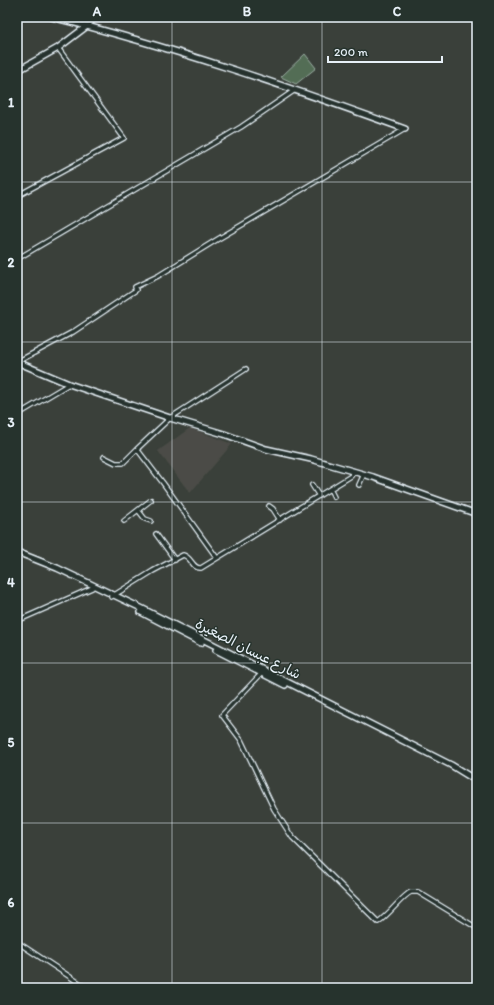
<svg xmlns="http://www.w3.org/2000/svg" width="494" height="1005" font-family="Itim,'Playpen Sans Arabic',sans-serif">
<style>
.built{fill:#4b4c47}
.grass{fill:#526d54;stroke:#9dafa6}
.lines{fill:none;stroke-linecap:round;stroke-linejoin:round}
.street-casing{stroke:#e8f1f8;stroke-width:6}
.secondary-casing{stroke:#e8f1f8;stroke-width:8}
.street{stroke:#26332d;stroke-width:3.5}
.secondary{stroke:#26332d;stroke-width:5}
.grid{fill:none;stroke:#e8f1f8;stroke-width:1;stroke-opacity:0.55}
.labels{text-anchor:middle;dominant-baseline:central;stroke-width:3;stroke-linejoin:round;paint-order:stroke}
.street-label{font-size:14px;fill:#e8f1f8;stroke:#26332d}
.neatline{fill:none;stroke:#e8f1f8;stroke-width:1.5}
.grid-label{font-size:13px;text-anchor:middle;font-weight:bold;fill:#e8f1f8}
</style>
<rect width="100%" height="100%" fill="#3a403a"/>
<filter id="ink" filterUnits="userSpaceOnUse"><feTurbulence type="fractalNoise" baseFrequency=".025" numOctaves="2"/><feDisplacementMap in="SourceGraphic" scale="8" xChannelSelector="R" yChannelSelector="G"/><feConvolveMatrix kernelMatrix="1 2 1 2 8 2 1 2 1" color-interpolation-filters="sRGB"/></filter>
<g filter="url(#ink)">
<path class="built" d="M190,428L232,444L190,493L158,451Z"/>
<path class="grass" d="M305,54L316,68L296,84L281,77Z"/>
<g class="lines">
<defs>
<path id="street" d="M87,26L97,17
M17,196L124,138L58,48
M17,259L241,127L295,90
M17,362L73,332L136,290L135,287L158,276L218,239L405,129
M17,415L69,384
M104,457L116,463H123L137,449
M312,485L319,496
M359,485L364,474
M330,489L334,497
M269,506L273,509L280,520
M138,510L145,519L151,521
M124,521L151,500
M156,534L175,560
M217,558L163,483L137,449L170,418L246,369
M111,597L153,571L183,555C192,557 192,569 201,568L351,476L354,471
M17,621L92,588
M261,674L222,715L241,740L274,809L292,837L378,922C389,915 403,895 411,892C412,892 416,892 418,892L477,928
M17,942L87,988"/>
<path id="secondary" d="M52,17C172,47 289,87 405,129
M17,71L58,48L87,26
M17,362L69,384L170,418L224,434L266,449L311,459L373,477L477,514
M17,552L57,568L141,608L451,765L477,781
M141,612L201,643
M216,650L285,685"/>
</defs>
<use href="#street" class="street-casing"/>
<use href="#secondary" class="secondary-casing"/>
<use href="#street" class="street"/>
<use href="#secondary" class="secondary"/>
</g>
</g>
<path class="grid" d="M172,17V988M322,17V988M17,182H477M17,342H477M17,502H477M17,663H477M17,823H477"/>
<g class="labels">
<g class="street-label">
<text transform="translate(248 649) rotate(27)">شارع عبسان الصغيرة</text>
</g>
</g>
<rect width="494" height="1005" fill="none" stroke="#26332d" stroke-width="44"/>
<path d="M328 56v6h114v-6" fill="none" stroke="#e8f1f8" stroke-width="2"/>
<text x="334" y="56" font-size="12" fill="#e8f1f8" stroke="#26332d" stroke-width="3" paint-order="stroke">200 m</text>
<rect x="22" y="22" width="450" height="961" class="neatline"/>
<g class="grid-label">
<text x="97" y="16">A</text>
<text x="247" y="16">B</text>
<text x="397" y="16">C</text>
<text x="11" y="107">1</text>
<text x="11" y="267">2</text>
<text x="11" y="427">3</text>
<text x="11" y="587">4</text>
<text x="11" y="747">5</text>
<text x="11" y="907">6</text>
</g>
</svg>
